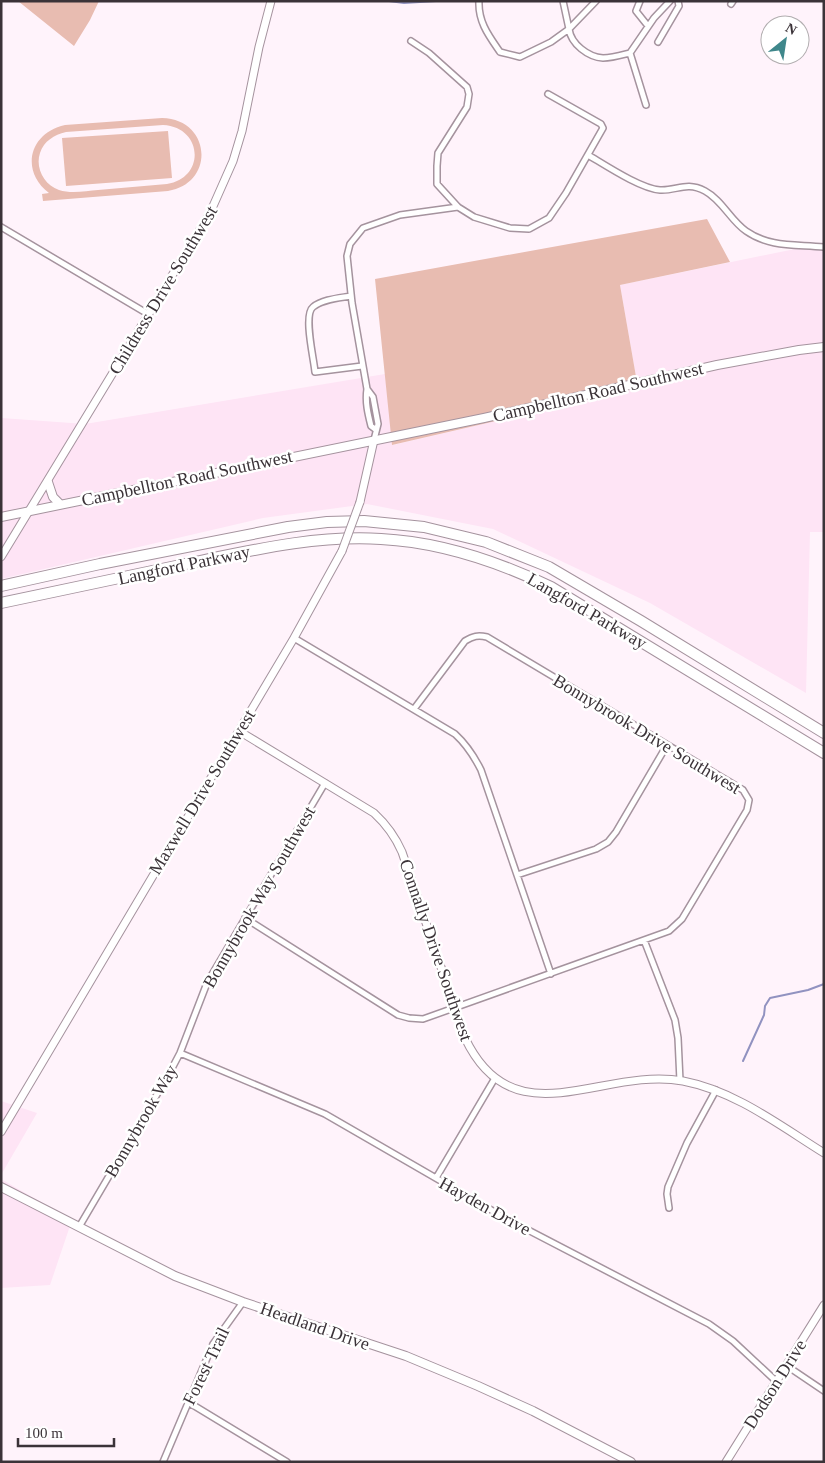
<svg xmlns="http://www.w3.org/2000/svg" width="825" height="1463" font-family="'Times New Roman',serif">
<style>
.built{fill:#fee4f5}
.green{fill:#e8bcb1;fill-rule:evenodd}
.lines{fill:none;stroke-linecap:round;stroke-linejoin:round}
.stream{stroke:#9192c0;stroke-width:2}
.minor-casing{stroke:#a5939e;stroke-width:8}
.tertiary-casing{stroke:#a5939e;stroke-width:9}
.secondary-casing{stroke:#a5939e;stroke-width:10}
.motorway-casing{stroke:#a5939e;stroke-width:12}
.minor{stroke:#fff;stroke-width:5}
.tertiary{stroke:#fff;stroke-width:7}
.secondary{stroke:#fff;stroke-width:8}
.motorway{stroke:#fff;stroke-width:10}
.tertiary-bridge-casing{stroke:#a5939e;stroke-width:9;stroke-linecap:butt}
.tertiary-bridge{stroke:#fff;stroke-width:7}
.labels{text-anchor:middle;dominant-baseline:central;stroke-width:5;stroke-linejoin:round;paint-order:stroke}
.street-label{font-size:18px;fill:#3b3338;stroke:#fff}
</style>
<rect width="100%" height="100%" fill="#fff3fb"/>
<path class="built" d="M824,243V532H810L806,693L650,603L493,529L367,504L263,518L1,579V418L85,424L385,374L393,445L638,388L620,285Z
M1,1101L37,1113L1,1175Z
M1,1179L72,1220L50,1285L1,1288Z"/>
<path class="green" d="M18,1H99L90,20L74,46Z
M162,118C211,119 216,183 168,191L43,201L42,194L49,193C20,171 29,133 65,125ZM163,125C203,127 206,178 167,184C144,186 121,188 98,190C86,191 71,194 59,190C44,185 35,168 40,153C44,141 54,135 66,132Z
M168,131L172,178L66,186L62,138Z
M707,219L730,262L620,285L638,388L392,445L375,279Z"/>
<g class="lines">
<path class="stream" d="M389,1L404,3L436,1
M743,1061L764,1015L765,1006L770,998L808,990L824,984"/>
<defs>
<path id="minor" d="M479,1C478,22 489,36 500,52L520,57L551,42L569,29L563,1
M596,1L569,29C571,44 588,57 603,58C612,58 622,55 630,53L654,18L670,1
M640,1L636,11L648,26
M731,4L733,1
M411,41L429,53L467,87L469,94L467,107L438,153L437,166V184L458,207L474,217L510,228L529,229L549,218L566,193L603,128L601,124L548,94
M658,42L679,6L678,1
M630,53L646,105
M588,155C605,165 641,189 660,190C677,191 686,181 705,191C722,200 731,221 746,231C770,248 797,244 824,247
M1,227L148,314
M351,296C340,298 323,299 313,307C303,315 314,359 315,372L362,366
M367,389L373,397L378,424L374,440
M375,429L371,426C368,414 365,402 367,389L352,303L347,256L350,244L363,228L400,215L458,207
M294,638L455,734C467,745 474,756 481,770L551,974
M517,875L596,849L608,842L616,832L667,745
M245,918L398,1015L409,1018L423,1019L669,931L682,919L747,810L749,800L743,790L487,637C478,635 473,636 465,641L414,709
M644,940L675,1020L678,1038L680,1081
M180,1053L325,1114L505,1218L709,1324L733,1341L777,1382
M436,1178L495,1078
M669,1208L667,1194L668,1187L687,1143L716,1090
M79,1227L169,1074L180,1053L207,983L325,783
M787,1366L824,1391
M188,1402L287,1462
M163,1462L213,1344L243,1302"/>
<path id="tertiary" d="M360,502L374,440
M1,557L210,213L233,161L242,131L259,47L271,1
M239,731L374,813C387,825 395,836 402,852L465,1038C514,1141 602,1066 683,1081C735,1091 779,1125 824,1153
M1,1132L294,638L342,551
M726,1462L824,1305"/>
<path id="secondary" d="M48,482L53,497L60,504
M1,517L484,418L717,365L799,350L824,347
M1,1187L175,1276L243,1302L406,1356L478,1386L533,1411L631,1462"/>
<path id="motorway" d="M1,586L100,564L288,527L327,522L364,521L424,527L486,542L549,567L641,621L824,733
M1,603C64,590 127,576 190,563C253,550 316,535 381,539C440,542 497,561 551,587L824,753"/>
</defs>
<use href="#minor" class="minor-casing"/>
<use href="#tertiary" class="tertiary-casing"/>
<use href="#secondary" class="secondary-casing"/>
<use href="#motorway" class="motorway-casing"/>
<use href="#minor" class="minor"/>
<use href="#tertiary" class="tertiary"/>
<use href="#secondary" class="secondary"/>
<use href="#motorway" class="motorway"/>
<defs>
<path id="tertiary-bridge" d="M342,551L360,502"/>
</defs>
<use href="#tertiary-bridge" class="tertiary-bridge-casing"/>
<use href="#tertiary-bridge" class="tertiary-bridge"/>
</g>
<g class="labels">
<g class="street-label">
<text transform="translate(163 290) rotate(-59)">Childress Drive Southwest</text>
<text transform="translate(598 392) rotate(-13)">Campbellton Road Southwest</text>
<text transform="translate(187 478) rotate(-12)">Campbellton Road Southwest</text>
<text transform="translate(184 565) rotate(-12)">Langford Parkway</text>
<text transform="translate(587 611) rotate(30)">Langford Parkway</text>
<text transform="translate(647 734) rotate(31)">Bonnybrook Drive Southwest</text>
<text transform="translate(202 792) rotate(-59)">Maxwell Drive Southwest</text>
<text transform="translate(259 897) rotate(-60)">Bonnybrook Way Southwest</text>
<text transform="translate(436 950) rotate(71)">Connally Drive Southwest</text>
<text transform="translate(141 1121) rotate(-60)">Bonnybrook Way</text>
<text transform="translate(485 1206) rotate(29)">Hayden Drive</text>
<text transform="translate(315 1326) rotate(19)">Headland Drive</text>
<text transform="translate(206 1366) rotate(-64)">Forest Trail</text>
<text transform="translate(775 1384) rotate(-58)">Dodson Drive</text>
</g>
</g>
<rect width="825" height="1463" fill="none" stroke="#3b3338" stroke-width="5"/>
<g transform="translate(785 40) rotate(30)"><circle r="24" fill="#ffffff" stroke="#b1adaf"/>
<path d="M0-4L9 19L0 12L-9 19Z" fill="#3f878b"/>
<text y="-8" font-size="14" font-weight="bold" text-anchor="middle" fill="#3b3338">N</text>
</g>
<path d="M18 1438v8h96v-8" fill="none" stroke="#3b3338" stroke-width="2.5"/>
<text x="25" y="1438" font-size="15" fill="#3b3338" stroke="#ffffff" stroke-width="4" paint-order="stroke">100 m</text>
</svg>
